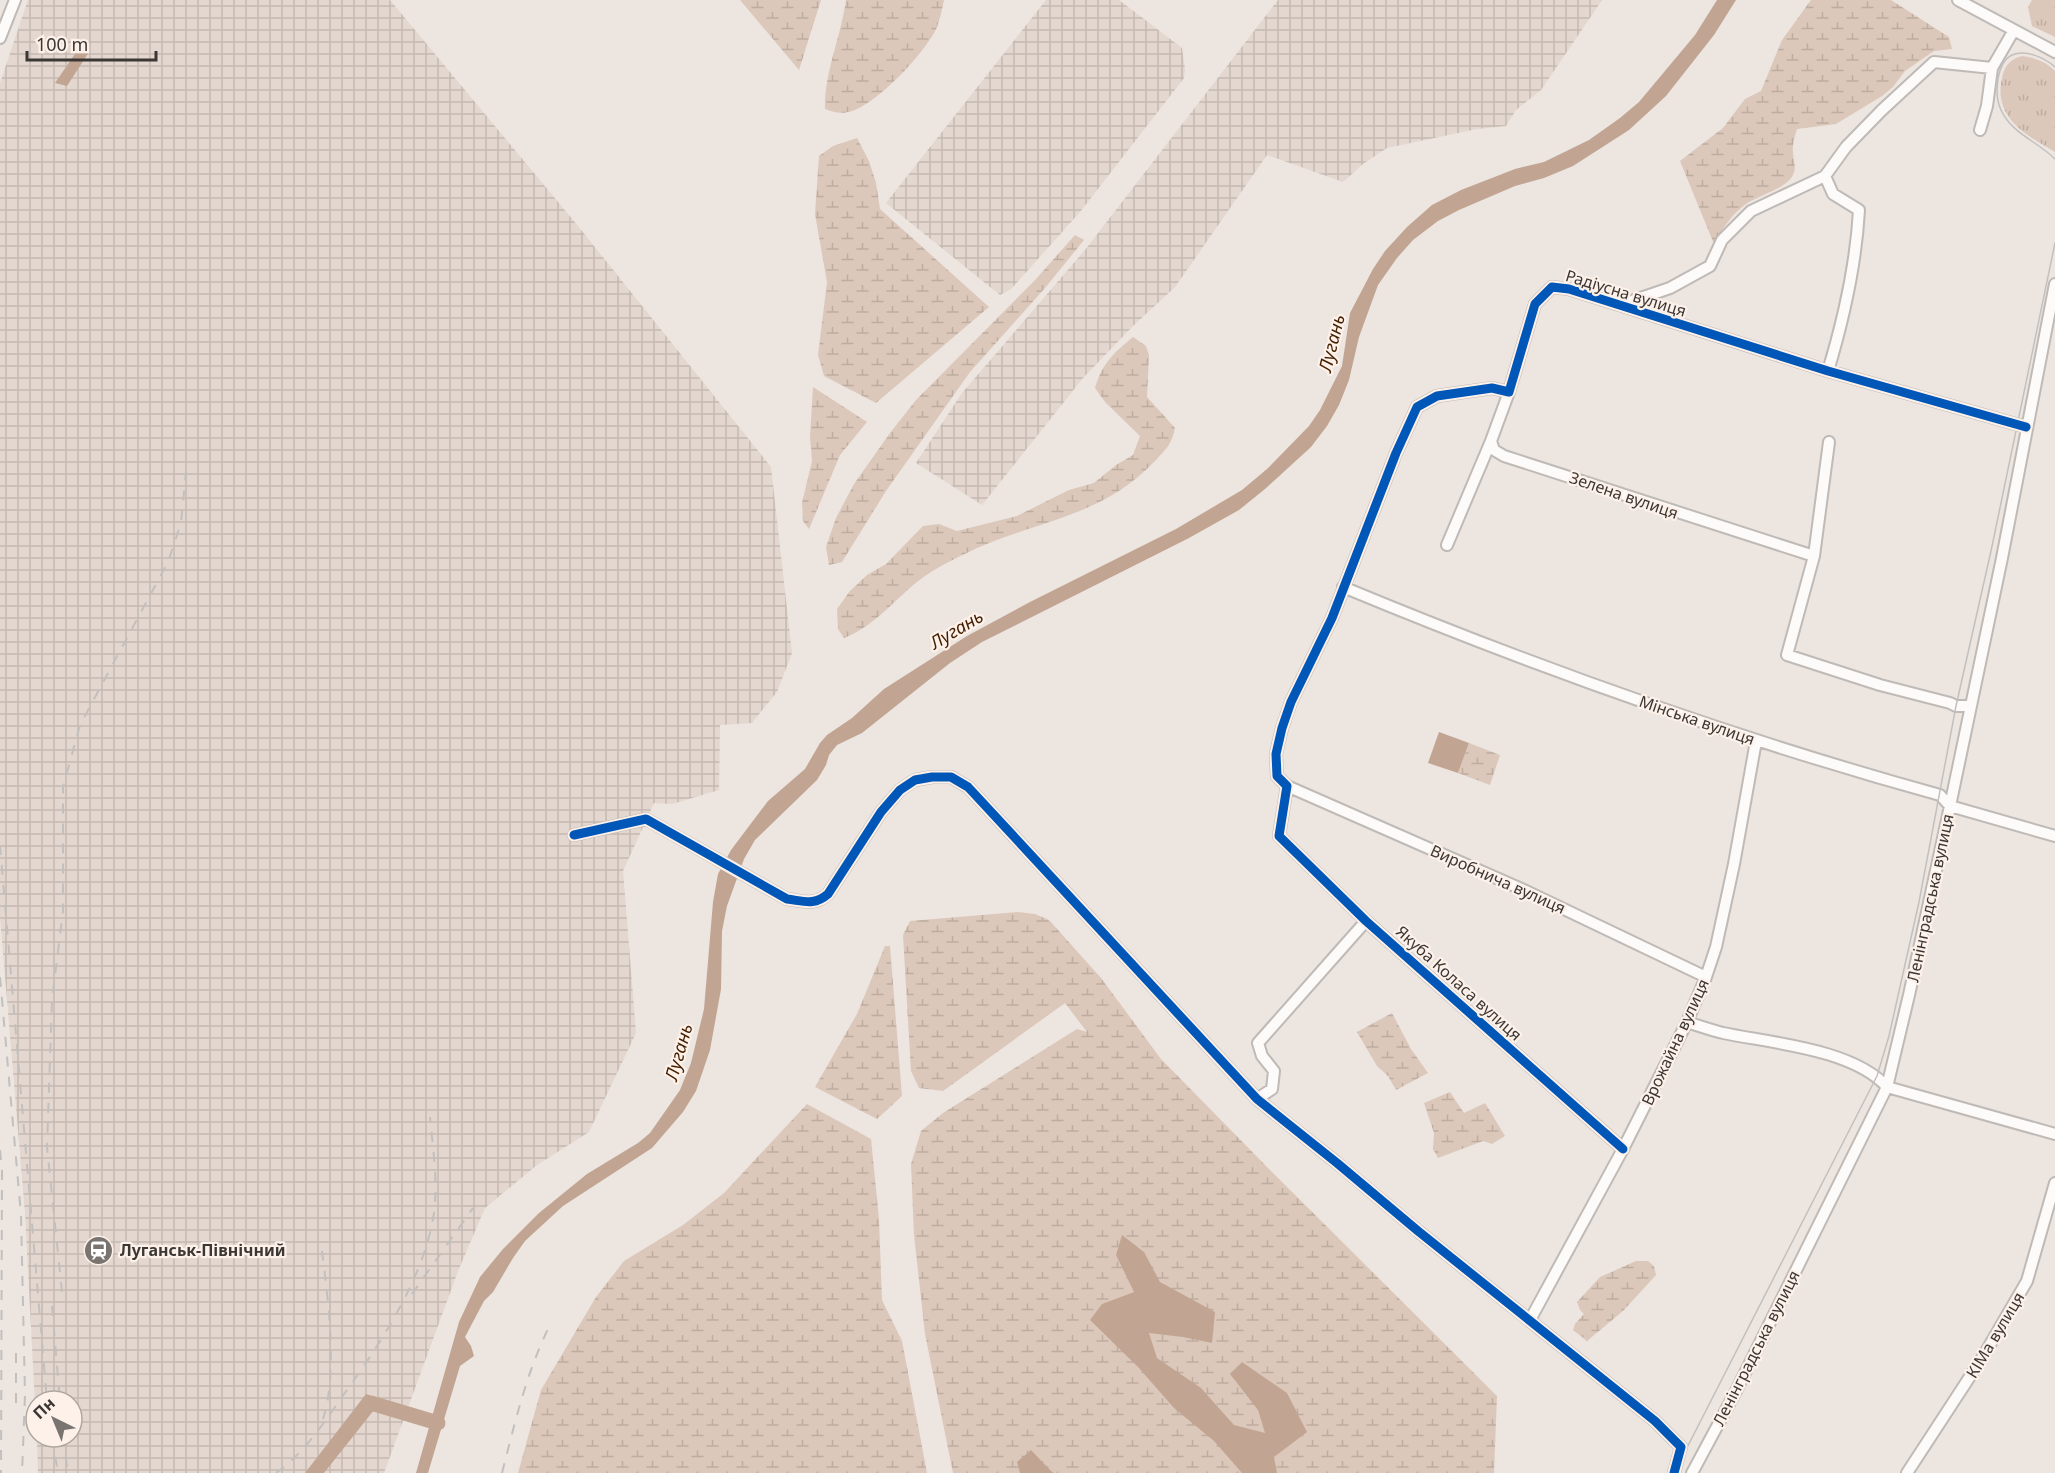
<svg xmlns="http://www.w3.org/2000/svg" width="2055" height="1473" font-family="'Noto Sans',sans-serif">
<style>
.industrial{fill:url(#industrial-grid)}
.grass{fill:url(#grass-tufts)}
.wetland{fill:url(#wetland-marsh)}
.water{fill:#c1a592}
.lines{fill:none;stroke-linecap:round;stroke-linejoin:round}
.river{stroke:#c1a592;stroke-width:15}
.minor-casing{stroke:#bfbab6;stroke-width:14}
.minor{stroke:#fcfbfa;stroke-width:10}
.tram{stroke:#c2c0bf;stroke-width:1.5}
.rail{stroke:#c2c0bf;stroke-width:2;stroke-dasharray:10 10;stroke-linecap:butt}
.cycleway-casing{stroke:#fdf1e9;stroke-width:13}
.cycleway{stroke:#0057b8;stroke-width:9}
.labels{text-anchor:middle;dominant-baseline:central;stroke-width:4.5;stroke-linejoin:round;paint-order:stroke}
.street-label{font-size:16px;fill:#3b3734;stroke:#fdf1e9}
.poi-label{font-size:16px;font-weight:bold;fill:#3b3734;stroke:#fdf1e9;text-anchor:start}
.water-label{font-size:18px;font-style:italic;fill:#431f00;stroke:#fdf1e9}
</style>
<defs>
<pattern id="industrial-grid" width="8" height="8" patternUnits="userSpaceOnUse" patternTransform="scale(1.5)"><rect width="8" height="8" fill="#e4d7cf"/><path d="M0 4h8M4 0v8" fill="none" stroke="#c4b9b2"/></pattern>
<pattern id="grass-tufts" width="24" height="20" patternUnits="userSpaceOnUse" patternTransform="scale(1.5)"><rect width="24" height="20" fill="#dcc8ba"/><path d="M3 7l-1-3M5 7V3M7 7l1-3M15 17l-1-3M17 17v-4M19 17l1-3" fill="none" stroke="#beaca0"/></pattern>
<pattern id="wetland-marsh" width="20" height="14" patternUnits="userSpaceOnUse" patternTransform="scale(1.5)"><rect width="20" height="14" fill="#dcc8ba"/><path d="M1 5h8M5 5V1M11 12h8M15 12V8" fill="none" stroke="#beaca0"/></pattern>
</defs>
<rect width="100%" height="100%" fill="#ece5e0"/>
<path class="industrial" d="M28,0H390L578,226L771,467L792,653L777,692L752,723L720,725L719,790L672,804L654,803L623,871L636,1033L589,1132L537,1165L485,1208L458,1271L384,1473H38L37,1437H72V1401H36V1422L25,1213L0,917V83Z
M1046,0H1119L1182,48L1185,69L1184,78L1080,212L1011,289L1000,295L886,203Z
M1278,0H1602L1541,90L1516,110L1506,126L1477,129L1387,148L1363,164L1343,182L1267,155L1175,287L1134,325L1083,378L982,505L916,463L962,393L1085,250Z"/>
<path class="grass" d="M2032,0H2055V37L2032,26L2028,7Z
M2022,56C2035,58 2045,61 2055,71V152C2024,134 1991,116 2003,74C2006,64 2011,59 2022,56Z"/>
<path class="wetland" d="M740,0H821L799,70Z
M846,0H944C942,9 940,19 937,27C926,52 878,103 852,111C842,114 835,113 825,109C824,74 841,36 846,0Z
M1811,0H1891L1949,37L1952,49L1934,51L1905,71L1893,87L1882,96L1836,124L1797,129C1795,136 1792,145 1793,152C1793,160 1797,167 1793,175C1786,189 1759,195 1746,204C1732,214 1722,229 1714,244L1680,161L1723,128L1745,99L1761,91L1782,40Z
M857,138L869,161L876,183L880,209L989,307L876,403L824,376L818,355L827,282L815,214L819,156L833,146Z
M1075,235L1084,240L1045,288L970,372L886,491L842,562L829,565L826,547L836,518L854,484L890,433L916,400L1036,279Z
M1133,337L1146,346L1149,355L1147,397L1175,428C1171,446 1166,449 1154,462C1111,507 1062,517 1005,537C980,546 954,558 931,572C900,591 880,624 844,638L838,629L837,609L850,591L867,575L886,564L923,526L939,524L957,531L1017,516L1069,490L1094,483L1116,465L1133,455L1140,436L1105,402L1095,388C1103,362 1113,354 1133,337Z
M813,387L867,422L840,455L809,529L803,521L802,503L812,461L810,437Z
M1469,743L1500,755L1490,785L1458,773Z
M1018,912L1035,914L1049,920L1101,978L1161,1059L1270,1170L1497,1396L1494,1473H953L925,1334L914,1235L911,1164L921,1131L943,1113L1077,1029L1087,1032L1065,1003L943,1091L919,1088L911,1071L903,935L910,921Z
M885,946H890L902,1096L877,1119L815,1087L857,1014Z
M1392,1013L1411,1049L1428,1073L1396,1090L1388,1076L1377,1066L1357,1032Z
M1450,1092L1464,1113L1485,1103L1505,1136L1492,1144L1483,1141L1438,1158L1433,1149L1434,1133L1424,1103Z
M807,1104L871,1139L879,1219L882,1300L902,1341L927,1473H518L541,1390L596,1297L624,1261L683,1225L724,1193Z
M1636,1261H1648L1654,1266L1656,1275L1623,1311L1587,1341L1573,1330L1575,1324L1584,1314L1580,1310L1577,1302L1600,1277Z"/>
<path class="water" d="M1717,0H1736L1714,35L1666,96L1629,130L1573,166L1544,178L1515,186L1459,210L1438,221L1413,240L1397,258L1378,285L1359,337L1349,380L1339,405L1327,426L1311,447L1265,489L1239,510L1189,538L982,642L950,663L862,733L837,745L829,755L826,765L817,780L755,840L744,859L727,906L722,931L721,989L710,1050L696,1091L683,1112L652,1148L563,1206L525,1241L513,1258L493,1292L484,1301L465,1337L471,1346L474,1356L460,1366L428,1473H416L459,1322L480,1277L503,1249L539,1213L587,1174L638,1143L650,1133L680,1090L691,1063L704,1009L713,902L718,874L731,850L768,801L805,769L820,743L827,735L852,718L884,689L967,636L1030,602L1176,529L1242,490L1267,469L1309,426L1320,410L1342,366L1350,313L1373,269L1385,251L1407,227L1432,205L1461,190L1515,169L1544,162L1589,140L1620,118L1639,102L1695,35Z
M81,45L89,52L67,86L55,83Z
M1439,732L1469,743L1458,773L1428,763Z
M1122,1235L1144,1252L1160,1282L1215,1312L1212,1343L1183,1337L1149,1333L1157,1358L1201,1388L1234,1425L1265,1433L1258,1410L1230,1374L1242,1362L1287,1393L1307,1432L1274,1457L1277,1473H1242L1214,1441L1174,1408L1138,1367L1090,1320L1102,1304L1134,1292L1116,1255Z
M366,1394L391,1403L389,1415L374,1410L324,1473H305Z
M1031,1450L1051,1471L1054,1473H1020L1017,1462Z"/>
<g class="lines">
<path class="river" d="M371,1403L438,1423"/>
<defs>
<path id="minor" d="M1958,0L2055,52
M0,38L15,0
M1980,130L1987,106L1992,68L2014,30
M1825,176L1833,194L1859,210C1856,265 1844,318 1828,371
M1620,305L1670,288L1710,266L1722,240L1751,211L1825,176L1846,147L1882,110L1934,62L1992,68
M1509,392L1491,441L1494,450L1504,456L1814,556L1787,655L1880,685L1950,703L1956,706H1970
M1447,545L1491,441
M1814,556L1829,442
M1343,587C1538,668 1737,739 1940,795L1950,806L2055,836
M1287,786L1526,891L1706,977
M574,835L646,819L787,899C804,901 814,906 828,894L881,812L900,790L915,780L932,777H951L968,787L1257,1099L1337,1163L1418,1231L1655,1421L1681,1447L1674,1473
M1687,1022C1699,1026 1711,1030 1723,1033C1771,1043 1853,1049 1887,1087L2055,1134
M1257,1099L1272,1089L1274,1071L1262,1056L1258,1043L1366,921
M1623,1149L1366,921L1279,836L1287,786L1277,776L1276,754L1282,728L1291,702L1332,618L1396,453L1417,407L1437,396L1492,388L1509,392L1535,304L1552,287L1569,289L1828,371L2026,427
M1530,1320L1623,1149L1687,1022L1706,977L1716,947L1734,864L1756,741
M1692,1473L1735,1393L1887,1087L1909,995L1950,806L2002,558L2055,284
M1907,1473L1984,1355L2027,1281L2055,1183"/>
</defs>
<use href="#minor" class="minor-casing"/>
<use href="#minor" class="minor"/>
<path class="tram" d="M2055,67C2045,58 2026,49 2012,55C1996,63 1994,95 2001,110C2012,134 2037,141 2055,159
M1674,1473L1877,1076L1889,1036L1919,902L1956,706L1991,551L2055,243"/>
<path class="rail" d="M0,845L47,1401
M0,977L21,1215L25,1395L22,1473
M0,1150L2,1171L1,1473
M322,1251C328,1299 338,1372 323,1419
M62,1292L47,1147L52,1000L63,911V787L80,725L168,562L181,523L186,472
M412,1294L473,1208
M52,1306L60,1401
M16,1353V1413
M52,1437L58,1473
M63,1437L68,1473
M276,1473C303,1454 324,1423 342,1397C380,1344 424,1279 434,1213C438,1181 433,1149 430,1117
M502,1473C515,1422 527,1370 551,1323"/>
<defs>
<path id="cycleway" d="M574,835L646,819L787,899C804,901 814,906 828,894L881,812L900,790L915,780L932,777H951L968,787L1257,1099L1337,1163L1418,1231L1655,1421L1681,1447L1674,1473
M1623,1149L1366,921L1279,836L1287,786L1277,776L1276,754L1282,728L1291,702L1332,618L1396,453L1417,407L1437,396L1492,388L1509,392L1535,304L1552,287L1569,289L1828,371L2026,427"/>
</defs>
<use href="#cycleway" class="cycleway-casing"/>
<use href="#cycleway" class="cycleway"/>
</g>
<defs>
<symbol id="station-disc" viewBox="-11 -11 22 22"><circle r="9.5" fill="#797470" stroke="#fdf1e9"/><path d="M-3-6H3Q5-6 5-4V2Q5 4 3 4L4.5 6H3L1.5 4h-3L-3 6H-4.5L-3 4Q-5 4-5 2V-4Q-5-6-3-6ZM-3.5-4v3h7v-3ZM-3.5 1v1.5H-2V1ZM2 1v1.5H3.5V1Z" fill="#fff"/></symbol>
</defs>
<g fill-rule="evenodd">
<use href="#station-disc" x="82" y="1234" width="33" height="33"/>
</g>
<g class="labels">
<g class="street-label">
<text transform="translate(1626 293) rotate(17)">Радіусна вулиця</text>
<text transform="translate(1624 495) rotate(19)">Зелена вулиця</text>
<text transform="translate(1697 720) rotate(19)">Мінська вулиця</text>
<text transform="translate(1498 879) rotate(24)">Виробнича вулиця</text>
<text transform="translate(1930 898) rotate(-78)">Ленінградська вулиця</text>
<text transform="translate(1459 983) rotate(42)">Якуба Коласа вулиця</text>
<text transform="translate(1675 1042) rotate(-65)">Врожайна вулиця</text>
<text transform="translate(1995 1335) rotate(-59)">КІМа вулиця</text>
<text transform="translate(1756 1348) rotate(-63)">Ленінградська вулиця</text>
</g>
<g class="poi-label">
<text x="120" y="1250">Луганськ-Північний</text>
</g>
<g class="water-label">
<text transform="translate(1331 343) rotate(-76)">Лугань</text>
<text transform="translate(956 629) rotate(-31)">Лугань</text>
<text transform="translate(678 1052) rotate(-74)">Лугань</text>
</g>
</g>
<g transform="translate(54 1419) rotate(317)"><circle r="28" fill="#fdf1e9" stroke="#afa7a1" stroke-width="1.5"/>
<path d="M0-4.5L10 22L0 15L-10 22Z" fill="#797470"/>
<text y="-9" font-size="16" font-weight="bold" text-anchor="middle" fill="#3b3734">Пн</text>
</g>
<path d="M27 51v9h129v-9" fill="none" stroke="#3b3734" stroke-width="3"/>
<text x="36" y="51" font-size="18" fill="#3b3734" stroke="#fdf1e9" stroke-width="4.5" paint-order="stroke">100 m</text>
</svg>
